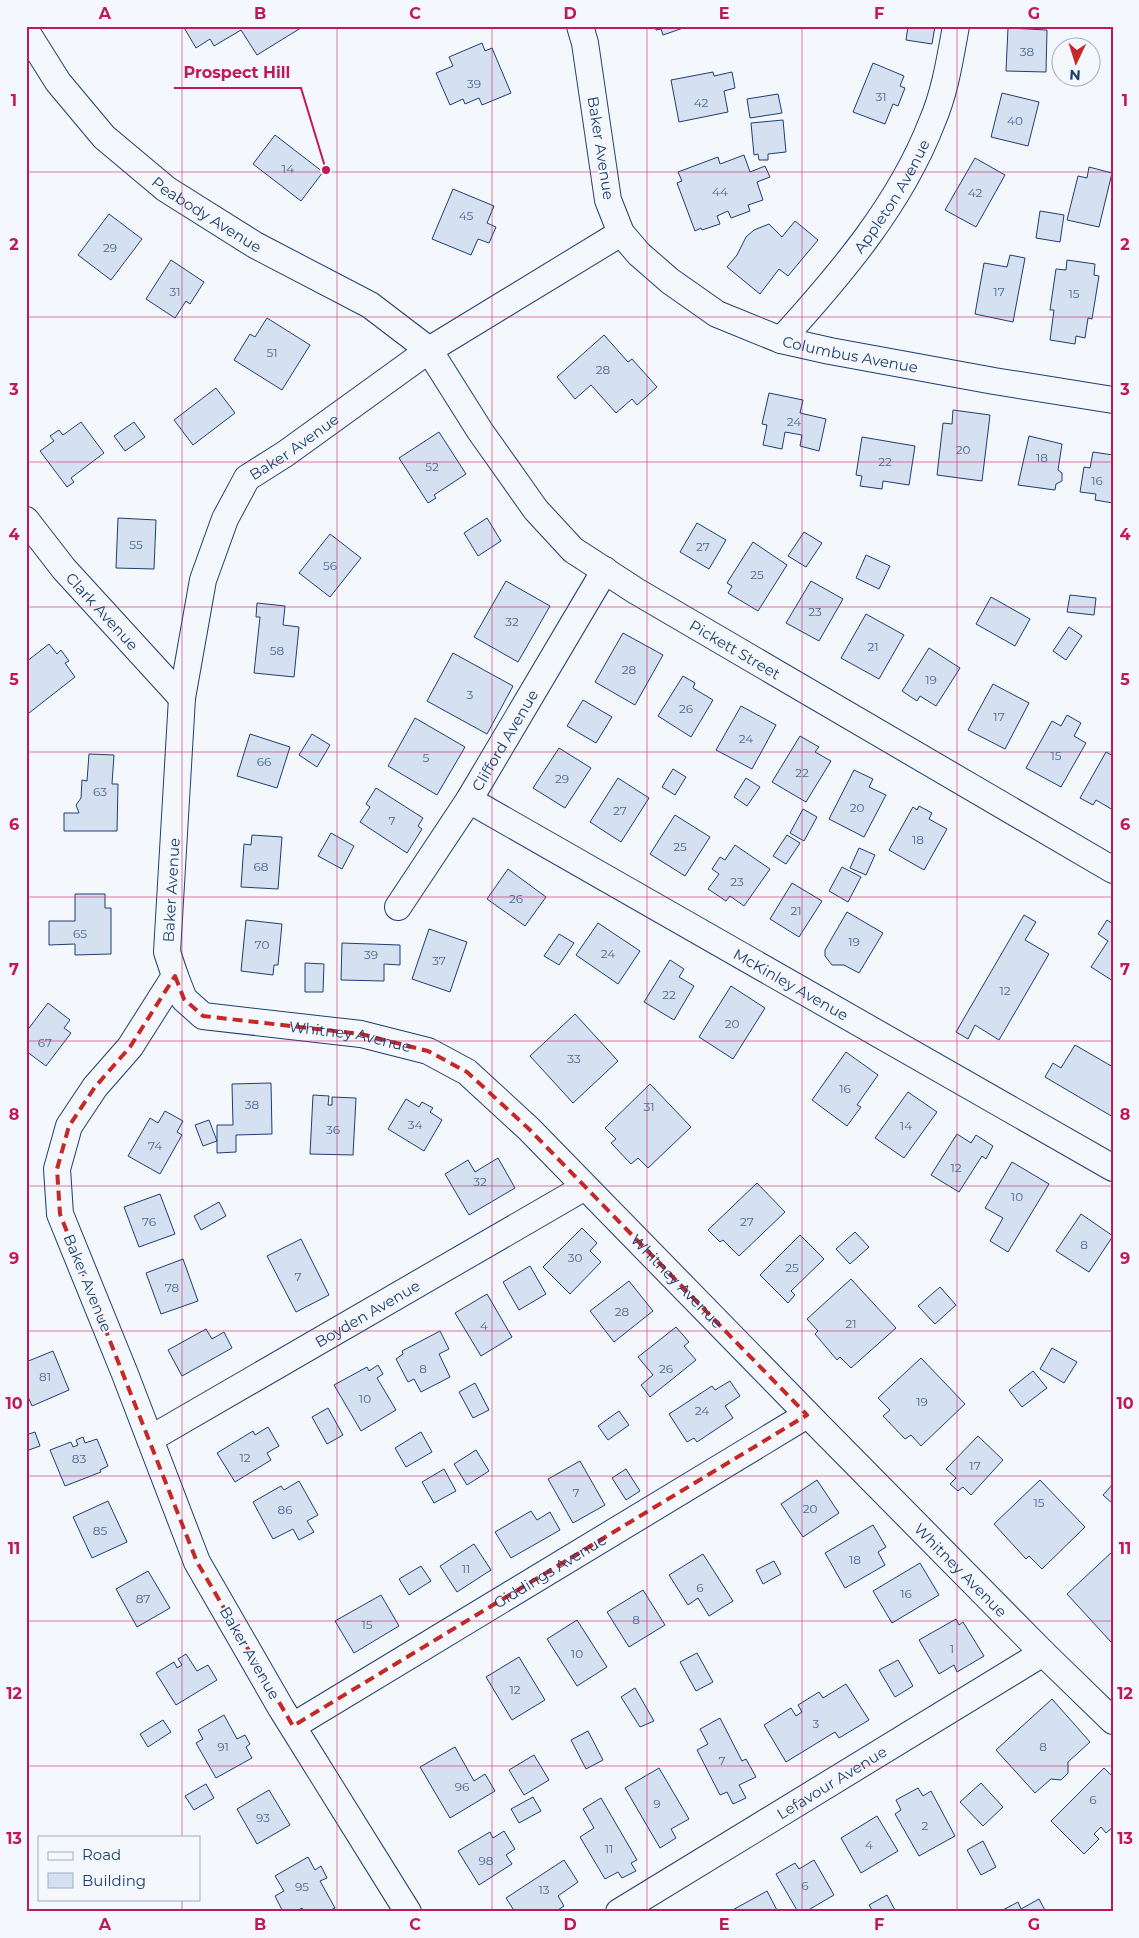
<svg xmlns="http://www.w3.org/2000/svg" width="1139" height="1938" font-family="Montserrat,sans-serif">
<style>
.building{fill:#d5e0f0;stroke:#1d3f73}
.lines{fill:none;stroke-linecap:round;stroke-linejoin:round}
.minor-casing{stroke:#1d3f73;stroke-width:28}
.minor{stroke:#f4f7fb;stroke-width:26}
.marked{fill:none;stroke:#c62828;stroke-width:4;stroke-dasharray:10 6;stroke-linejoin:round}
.grid{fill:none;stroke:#c2185b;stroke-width:1;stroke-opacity:0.55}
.labels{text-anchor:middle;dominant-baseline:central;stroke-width:4;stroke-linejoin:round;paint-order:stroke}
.number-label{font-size:12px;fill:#4b6792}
.street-label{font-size:15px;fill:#1d3f73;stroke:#f4f7fb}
.leader{fill:none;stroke:#c2185b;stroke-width:2}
.callout-dot{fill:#c2185b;stroke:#f4f7fb;stroke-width:2}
.callout-label{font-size:16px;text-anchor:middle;font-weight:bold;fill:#c2185b;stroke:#f4f7fb;stroke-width:4;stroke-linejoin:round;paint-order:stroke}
.neatline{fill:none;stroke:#c2185b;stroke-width:2}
.grid-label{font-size:16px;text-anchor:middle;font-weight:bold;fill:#c2185b}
</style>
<rect width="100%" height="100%" fill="#f4f7fb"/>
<path class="building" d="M183,26H304L257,55L241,30L214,46L210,39L196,48Z
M655,26H689L663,35L661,29L656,30Z
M908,26H935L932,44L906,40Z
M1008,28L1047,30L1046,72L1006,71Z
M482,43L485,51L492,48L511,93L482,105L479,98L465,104L463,99L450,105L436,73L453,66L449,57Z
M873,63L904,76L900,86L905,88L898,106L893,104L885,124L853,112Z
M713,72L714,76L732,72L735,88L724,91L728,112L679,122L671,80Z
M1002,93L1039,102L1028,146L991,137Z
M778,94L782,113L750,118L747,99Z
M783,120L786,152L768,154V160H759L758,154L754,155L751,123Z
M275,135L323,172L301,201L253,164Z
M744,155L750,172L765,166L770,177L757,182L763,200L748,205L750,211L731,218L728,211L717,216L720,224L702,230L701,228L695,231L677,183L682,181L678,172L718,157L720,164Z
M975,158L1005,175L976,227L945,210Z
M1089,167L1112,173L1099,227L1067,220L1078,176L1087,178Z
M453,189L494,206L487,223L496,227L489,243L478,239L471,255L432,239Z
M1040,211L1064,215L1060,242L1036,238Z
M109,214L142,239L111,280L78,255Z
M795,221L818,240L788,276L779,269L760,294L727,267L737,255L746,237L754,230L769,224L782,237Z
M1010,255L1025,258L1013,322L975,314L984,263L1007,267Z
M171,260L204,282L190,304L186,301L175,318L146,299Z
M1067,260L1095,264L1094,275L1099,276L1092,319L1088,318L1085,338L1076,336L1075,344L1050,340L1054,310H1050L1056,269L1066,270Z
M267,318L310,345L282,390L234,360L250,334L255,337Z
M604,335L628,362L632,359L657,387L637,405L632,399L616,413L591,385L575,399L557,377Z
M216,388L235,413L193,445L174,420Z
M769,393L803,400L800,413L826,419L819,451L800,446L802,435L785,432L782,449L763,445L767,425L762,424Z
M953,410L990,415L982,481L937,475L943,423L952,424Z
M81,422L104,453L71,478L74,482L67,487L40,451L54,441L50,436L59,430L63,435Z
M134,422L145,437L125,451L114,436Z
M439,432L466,474L434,495L436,498L428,503L399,458Z
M1029,436L1062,444L1058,470L1062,473V481L1056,484L1055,490L1018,485Z
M862,437L915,446L909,485L883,481L882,489L860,486L862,476L856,475Z
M1093,452L1113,455V503L1095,500L1096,494L1080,492L1084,467L1090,468Z
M118,518L156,520L154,569L116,568Z
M487,518L501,541L478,556L464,533Z
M697,523L726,540L709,569L680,552Z
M804,532L822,543L806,567L788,556Z
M330,534L361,558L330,597L299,573Z
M753,542L787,565L758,611L728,593L732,586L727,583Z
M866,555L890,566L879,589L856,578Z
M506,581L550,606L518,662L474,637Z
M811,581L843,599L819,641L786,623Z
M1070,595L1096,598L1094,615L1067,612Z
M991,597L1030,619L1015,646L976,624Z
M257,603L285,606L283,625L299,627L294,677L254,673L260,617H256Z
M866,614L904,635L879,679L841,658Z
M1069,627L1082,636L1066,660L1053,651Z
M623,633L663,655L635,705L595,682Z
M49,644L57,654L61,650L69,661L65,663L75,677L29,713L26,710V662Z
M929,648L960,668L936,706L920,696L917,701L902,691Z
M453,653L513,686L487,734L427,701Z
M683,676L695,683L693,688L713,700L691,737L658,716Z
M993,684L1029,703L1005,749L968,730Z
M583,700L612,717L596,743L567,726Z
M741,706L776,725L752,769L716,750Z
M1067,715L1081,723L1074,736L1086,743L1061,787L1026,768L1052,721L1061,726Z
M415,718L465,747L437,795L388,766Z
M250,734L290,747L277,788L237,776Z
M312,734L330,745L317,767L299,755Z
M800,736L819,747L815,752L831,761L806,802L772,782Z
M559,748L591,768L565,808L533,788Z
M1106,752L1113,756V810L1096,800L1093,805L1080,798Z
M89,754L114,755L112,784H118L117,831H64V813H79L76,805L81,798L82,780L87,781Z
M673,769L686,777L675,795L662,787Z
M854,770L873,779L869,787L886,795L864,837L829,819Z
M618,778L649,798L621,842L590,822Z
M746,778L760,787L747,806L734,797Z
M376,788L423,818L418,826L422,829L407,853L360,822L370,807L366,804Z
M919,806L932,813L929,819L947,829L924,870L889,850L913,807L917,810Z
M803,809L817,817L804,841L790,833Z
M675,815L710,837L685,876L650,854Z
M331,833L354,846L342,869L318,856Z
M252,835L282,837L278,889L241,887L244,844L251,845Z
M787,835L800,843L786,864L773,856Z
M735,845L770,869L744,906L730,896L726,901L708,889L719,874L712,869L720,857L725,860Z
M859,848L875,855L866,875L850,868Z
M842,867L861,877L848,902L829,891Z
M508,869L546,897L525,926L487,899Z
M792,883L822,901L799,937L770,919Z
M75,894H105V908H111V954L75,955V944L49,945V921H75Z
M847,912L883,933L859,973L844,965H832L825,956V950Z
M1024,915L1036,922L1025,940L1049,954L999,1040L975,1025L968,1039L956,1032Z
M246,920L282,924L278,965H274L273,975L241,971Z
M1107,920L1113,924V981L1091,967L1108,941L1098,934Z
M598,923L640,951L618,984L576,955Z
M429,929L467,942L450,992L412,979Z
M559,934L574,943L559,965L544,956Z
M342,943L400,945V965L384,964V981L341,980Z
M670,960L684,969L679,977L694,986L674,1020L644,1002Z
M305,963L324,964L323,992H305Z
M731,986L765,1008L733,1059L699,1037Z
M48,1003L70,1020L64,1028L71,1033L46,1066L26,1051V1032Z
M575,1014L618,1061L573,1103L530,1056Z
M1075,1045L1113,1067V1117L1045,1077L1053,1063L1061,1068Z
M846,1052L878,1075L857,1105L861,1107L847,1126L812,1100Z
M271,1083L272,1134L236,1135V1152L217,1153V1125H233L232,1084Z
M650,1084L691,1127L648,1168L638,1158L631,1164L611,1143L616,1139L605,1128Z
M908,1092L937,1112L904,1158L875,1138Z
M313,1095L329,1096L328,1105H332V1097L356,1098L353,1155L310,1154Z
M406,1099L419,1107L422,1102L433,1108L430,1112L442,1120L424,1151L388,1129Z
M165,1111L183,1121L177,1132L182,1135L160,1174L128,1156L150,1118L158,1123Z
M209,1120L217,1141L203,1146L195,1125Z
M957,1134L971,1143L976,1135L993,1146L986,1159L982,1156L959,1192L931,1175Z
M498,1158L515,1188L469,1215L445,1174L468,1160L475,1172Z
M1012,1162L1049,1184L1008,1252L990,1241L1003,1218L985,1208Z
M757,1183L785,1212L739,1256L723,1240L720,1242L708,1230Z
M160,1194L175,1234L139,1247L124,1207Z
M219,1202L226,1216L201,1230L194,1216Z
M1081,1214L1113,1236L1089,1272L1056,1251Z
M582,1228L597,1243L590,1251L601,1262L570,1294L543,1267Z
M855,1232L869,1247L850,1264L836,1249Z
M800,1235L824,1259L791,1291L795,1295L788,1303L760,1275Z
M301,1239L329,1295L296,1312L267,1256Z
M183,1259L198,1301L161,1314L146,1273Z
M530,1266L546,1294L519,1310L503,1282Z
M851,1279L896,1328L851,1368L840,1357L837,1360L815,1334L818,1331L807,1319Z
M629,1281L653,1311L614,1342L590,1311Z
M940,1287L956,1305L935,1324L918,1306Z
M487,1294L512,1337L481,1356L455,1313Z
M676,1327L689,1342L684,1346L696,1360L650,1397L641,1385L653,1375L638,1357Z
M206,1329L212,1339L224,1332L232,1348L182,1376L168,1350Z
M440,1331L449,1349L439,1354L450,1377L421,1392L414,1379L408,1382L396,1359L403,1354L402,1351Z
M1052,1348L1077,1362L1064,1383L1040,1369Z
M53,1351L69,1390L32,1406L26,1392V1362Z
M921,1358L965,1404L921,1446L911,1435L905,1439L883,1416L890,1410L878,1398Z
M378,1365L383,1374L377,1378L396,1410L361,1431L334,1385L367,1367L369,1371Z
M1033,1371L1047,1388L1022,1407L1009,1390Z
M730,1381L740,1396L725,1406L733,1418L697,1442L694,1438L687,1442L669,1414L712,1386L715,1390Z
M475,1383L489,1410L473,1418L459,1392Z
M328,1408L343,1435L327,1444L312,1417Z
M619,1411L629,1425L608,1440L598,1426Z
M268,1427L279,1446L267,1453L271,1460L235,1482L217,1453L253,1431L255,1435Z
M35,1432L40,1446L26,1451V1435Z
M421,1432L432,1452L406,1467L395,1448Z
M978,1436L1003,1460L971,1495L963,1487L958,1491L950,1484L956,1478L946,1469Z
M83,1437L85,1443L97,1439L108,1466L100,1470L101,1472L65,1486L50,1450L71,1442L73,1447L78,1445L76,1440Z
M476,1450L489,1471L467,1485L454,1464Z
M580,1461L605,1505L573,1523L548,1479Z
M444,1469L456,1491L434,1503L422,1482Z
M626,1469L640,1491L626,1500L612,1478Z
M817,1480L839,1513L803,1537L781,1504Z
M1040,1480L1085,1527L1042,1569L1029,1556L1026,1559L994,1524Z
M299,1481L318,1515L307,1521L314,1532L299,1540L293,1529L273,1539L253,1502L281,1486L284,1490Z
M1113,1484V1504L1103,1495Z
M108,1501L127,1542L92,1558L73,1517Z
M531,1511L537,1520L550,1512L560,1530L511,1558L495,1532Z
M873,1525L886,1547L878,1552L885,1565L845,1588L825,1553Z
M474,1544L491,1570L457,1592L440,1566Z
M1113,1551V1640L1111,1642L1067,1594Z
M703,1554L733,1601L709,1616L698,1598L688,1605L669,1575Z
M774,1561L781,1574L763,1584L756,1570Z
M920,1563L939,1595L892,1623L873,1591Z
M421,1566L431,1581L409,1595L399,1579Z
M148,1571L170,1608L137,1627L116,1589Z
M643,1590L665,1625L629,1647L607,1612Z
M381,1595L399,1626L354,1653L335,1621Z
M956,1619L959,1625L963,1622L984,1656L957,1672L954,1665L939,1674L919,1640Z
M577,1620L607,1667L577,1686L547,1639Z
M697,1653L713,1682L696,1691L680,1662Z
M186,1654L197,1671L208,1665L217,1680L176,1705L156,1673L174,1662L177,1668L182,1665L178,1659Z
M519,1657L545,1700L512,1720L486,1677Z
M898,1660L913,1686L895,1697L879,1670Z
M846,1684L869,1720L839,1738L835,1732L786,1762L764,1725L791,1708L796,1716L802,1712L798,1705L819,1692L823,1698Z
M635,1688L654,1721L640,1727L621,1697Z
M1052,1699L1090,1742L1068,1762V1773L1061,1780L1051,1779L1035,1793L996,1750Z
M224,1715L237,1739L245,1735L250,1744L246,1747L252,1758L216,1778L196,1743L203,1739L198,1730Z
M720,1718L742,1761L746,1759L756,1777L739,1785L746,1798L733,1804L727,1792L720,1795L697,1750L708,1744L700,1729Z
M163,1720L171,1732L148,1747L140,1734Z
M588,1731L603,1760L586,1769L571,1740Z
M455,1747L474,1781L485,1774L495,1791L450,1818L420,1767Z
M534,1755L549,1780L524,1795L509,1770Z
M659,1768L689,1819L671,1829L676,1838L660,1848L625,1788Z
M1104,1768L1113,1777V1827L1106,1833L1101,1827L1094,1834L1099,1839L1084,1854L1051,1821Z
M981,1783L1003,1807L983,1826L960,1802Z
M206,1784L214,1798L194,1810L185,1796Z
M918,1788L923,1796L931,1791L955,1836L919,1856L895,1814L901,1810L896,1800Z
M269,1790L290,1825L257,1844L237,1809Z
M533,1797L541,1811L519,1823L511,1809Z
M601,1798L637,1860L631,1863L636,1871L622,1878L618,1872L605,1879L580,1837L594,1828L583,1809Z
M877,1816L898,1851L861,1873L841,1838Z
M504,1831L515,1849L506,1855L512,1864L479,1885L458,1851L490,1832L493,1838Z
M983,1841L996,1867L981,1875L967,1850Z
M308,1857L315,1870L321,1866L327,1878L320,1881L335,1908L327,1912H305L302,1908L295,1912H283L275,1896L284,1891L275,1876Z
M564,1860L578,1882L558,1896L564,1906L555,1912H515L506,1898Z
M814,1860L834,1895L805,1912H798L776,1874L795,1863L799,1869Z
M767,1891L778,1912H729Z
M887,1895L896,1912H873L869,1905Z
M1039,1899L1046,1912H999L1018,1902L1021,1909Z"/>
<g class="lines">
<defs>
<g id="minor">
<path id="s1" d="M26,31L58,82L104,137L166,189L255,245L370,305L429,350L480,431L536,510L573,550L636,591L1113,870"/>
<path id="s2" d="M621,233L639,254L670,281L717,314L781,340L830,351L994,381L1113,400"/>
<path id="s3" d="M781,340C839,276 900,205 932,122C945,92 950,59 956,26"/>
<path id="s4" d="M26,520L64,569L182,698"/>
<path id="s5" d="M469,800L1113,1168"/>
<path id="s6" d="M398,907L469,800L605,570"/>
<path id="s7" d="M175,976L184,999L203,1016L361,1034L428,1051L467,1072L529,1129L818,1425L1043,1653L1113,1721"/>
<path id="s8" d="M150,1439L585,1187"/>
<path id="s9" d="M293,1726L807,1415"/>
<path id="s10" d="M408,1912L281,1708L197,1562L125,1374L60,1214L57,1169L69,1126L95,1087L130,1047L175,976L167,952L182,698L203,580L225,519L247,478L285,454L429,350L621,233L608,200L585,43L580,26"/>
<path id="s11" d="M619,1912L1043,1653"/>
</g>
</defs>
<use href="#minor" class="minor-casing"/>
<use href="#minor" class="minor"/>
</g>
<path class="marked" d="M175,976L184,999L203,1016L361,1034L428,1051L467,1072L529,1129L807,1415L293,1726L197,1562L60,1214L57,1169L69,1126L95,1087L130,1047Z"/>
<path class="grid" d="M182,26V1837M337,26V1912M492,26V1912M647,26V1912M802,26V1912M957,26V1912M26,172H1113M26,317H1113M26,462H1113M26,607H1113M26,752H1113M26,897H1113M26,1041H1113M26,1186H1113M26,1331H1113M26,1476H1113M26,1621H1113M26,1766H1113M182,1899V1912"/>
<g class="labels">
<g class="number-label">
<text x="1027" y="51">38</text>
<text x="474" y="83">39</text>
<text x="881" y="96">31</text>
<text x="701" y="102">42</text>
<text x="1015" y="120">40</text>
<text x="288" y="168">14</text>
<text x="720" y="191">44</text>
<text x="975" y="192">42</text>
<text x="466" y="215">45</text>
<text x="110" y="247">29</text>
<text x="175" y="291">31</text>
<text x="999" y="291">17</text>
<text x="1074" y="293">15</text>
<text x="272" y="352">51</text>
<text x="603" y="369">28</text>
<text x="794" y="421">24</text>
<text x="963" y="449">20</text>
<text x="1042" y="457">18</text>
<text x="885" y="461">22</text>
<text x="432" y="466">52</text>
<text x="1097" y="480">16</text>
<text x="136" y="544">55</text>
<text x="703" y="546">27</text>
<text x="330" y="565">56</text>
<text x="757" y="574">25</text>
<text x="815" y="611">23</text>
<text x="512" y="621">32</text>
<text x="873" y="646">21</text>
<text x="277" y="650">58</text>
<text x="629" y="669">28</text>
<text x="931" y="679">19</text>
<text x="470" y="694">3</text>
<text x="686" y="708">26</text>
<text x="999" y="716">17</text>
<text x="746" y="738">24</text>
<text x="1056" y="755">15</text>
<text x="426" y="757">5</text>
<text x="264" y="761">66</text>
<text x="802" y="772">22</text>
<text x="562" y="778">29</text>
<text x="100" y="791">63</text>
<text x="857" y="807">20</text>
<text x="620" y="810">27</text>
<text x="392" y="820">7</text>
<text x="918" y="839">18</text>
<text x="680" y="846">25</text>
<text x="261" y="866">68</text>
<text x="737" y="881">23</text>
<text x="516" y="898">26</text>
<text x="796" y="910">21</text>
<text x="80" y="933">65</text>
<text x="854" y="941">19</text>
<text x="262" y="944">70</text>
<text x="608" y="953">24</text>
<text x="371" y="954">39</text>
<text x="439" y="960">37</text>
<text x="1005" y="990">12</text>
<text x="669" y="994">22</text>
<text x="732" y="1023">20</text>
<text x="45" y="1042">67</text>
<text x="574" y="1058">33</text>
<text x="845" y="1088">16</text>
<text x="252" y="1104">38</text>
<text x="649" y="1106">31</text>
<text x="415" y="1124">34</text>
<text x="906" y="1125">14</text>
<text x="333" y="1129">36</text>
<text x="155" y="1145">74</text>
<text x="956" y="1167">12</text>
<text x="480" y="1181">32</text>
<text x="1017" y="1196">10</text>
<text x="149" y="1221">76</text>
<text x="747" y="1221">27</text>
<text x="1084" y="1244">8</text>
<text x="575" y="1257">30</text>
<text x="792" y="1267">25</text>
<text x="298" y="1276">7</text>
<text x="172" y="1287">78</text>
<text x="622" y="1311">28</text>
<text x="851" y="1323">21</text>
<text x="484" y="1325">4</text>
<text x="423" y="1368">8</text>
<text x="666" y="1368">26</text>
<text x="45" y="1376">81</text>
<text x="365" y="1398">10</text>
<text x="922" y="1401">19</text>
<text x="702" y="1410">24</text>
<text x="245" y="1457">12</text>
<text x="79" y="1458">83</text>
<text x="975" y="1465">17</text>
<text x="576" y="1492">7</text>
<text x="1039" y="1502">15</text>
<text x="810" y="1508">20</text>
<text x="285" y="1509">86</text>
<text x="100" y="1530">85</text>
<text x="855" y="1559">18</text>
<text x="466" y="1568">11</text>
<text x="700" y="1587">6</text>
<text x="906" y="1593">16</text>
<text x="143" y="1598">87</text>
<text x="636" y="1619">8</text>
<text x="367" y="1624">15</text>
<text x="952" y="1648">1</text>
<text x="577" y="1653">10</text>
<text x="515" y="1689">12</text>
<text x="816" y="1723">3</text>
<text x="223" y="1746">91</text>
<text x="1043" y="1746">8</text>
<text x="722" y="1760">7</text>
<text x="462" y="1786">96</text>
<text x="1093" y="1799">6</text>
<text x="657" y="1803">9</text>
<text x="263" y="1817">93</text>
<text x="925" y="1825">2</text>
<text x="869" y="1844">4</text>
<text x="609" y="1848">11</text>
<text x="486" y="1860">98</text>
<text x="805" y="1885">6</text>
<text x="302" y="1886">95</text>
<text x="544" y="1889">13</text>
</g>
<g class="street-label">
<text transform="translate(601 148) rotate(81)">Baker Avenue</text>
<text stroke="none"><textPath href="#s3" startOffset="182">Appleton Avenue</textPath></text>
<text stroke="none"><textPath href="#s1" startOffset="261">Peabody Avenue</textPath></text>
<text stroke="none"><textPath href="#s2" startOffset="266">Columbus Avenue</textPath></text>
<text stroke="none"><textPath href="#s10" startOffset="1624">Baker Avenue</textPath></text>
<text stroke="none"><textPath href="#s4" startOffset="119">Clark Avenue</textPath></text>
<text stroke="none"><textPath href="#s1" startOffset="959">Pickett Street</textPath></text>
<text stroke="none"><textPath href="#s6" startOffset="198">Clifford Avenue</textPath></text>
<text stroke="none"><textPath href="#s10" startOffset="1144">Baker Avenue</textPath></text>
<text stroke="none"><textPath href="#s5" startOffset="371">McKinley Avenue</textPath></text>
<text stroke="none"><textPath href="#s7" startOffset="199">Whitney Avenue</textPath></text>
<text stroke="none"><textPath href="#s7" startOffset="619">Whitney Avenue</textPath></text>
<text transform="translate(88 1283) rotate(68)">Baker Avenue</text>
<text stroke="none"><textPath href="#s8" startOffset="251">Boyden Avenue</textPath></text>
<text stroke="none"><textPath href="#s9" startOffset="300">Giddings Avenue</textPath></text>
<text stroke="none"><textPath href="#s7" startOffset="1024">Whitney Avenue</textPath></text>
<text transform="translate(250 1653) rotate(60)">Baker Avenue</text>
<text stroke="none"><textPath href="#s11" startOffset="249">Lefavour Avenue</textPath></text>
</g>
</g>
<path class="leader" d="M326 170L301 88H174"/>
<circle class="callout-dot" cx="326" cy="170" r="5"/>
<g class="callout-label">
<text x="237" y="78">Prospect Hill</text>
</g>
<rect width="1139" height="1938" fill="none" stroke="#f4f7fb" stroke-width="55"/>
<rect x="38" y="1836" width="162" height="65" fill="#f4f7fb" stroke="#9eadc5"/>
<rect x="48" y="1852" width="25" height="8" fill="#f4f7fb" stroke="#9eadc5"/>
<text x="82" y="1860" font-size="15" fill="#1d3f73">Road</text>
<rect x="48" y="1873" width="25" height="15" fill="#d5e0f0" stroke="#9eadc5"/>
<text x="82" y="1886" font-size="15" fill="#1d3f73">Building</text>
<g transform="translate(1076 62) rotate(184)"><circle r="24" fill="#f4f7fb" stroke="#9eadc5"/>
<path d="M0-4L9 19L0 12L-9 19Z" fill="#c62828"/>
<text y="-8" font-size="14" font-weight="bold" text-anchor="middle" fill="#1d3f73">N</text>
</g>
<rect x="28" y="28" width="1084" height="1882" class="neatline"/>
<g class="grid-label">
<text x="105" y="19">A</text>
<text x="260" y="19">B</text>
<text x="415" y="19">C</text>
<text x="570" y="19">D</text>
<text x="724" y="19">E</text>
<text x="879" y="19">F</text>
<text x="1034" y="19">G</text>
<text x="14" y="106">1</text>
<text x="1125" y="106">1</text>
<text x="14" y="250">2</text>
<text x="1125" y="250">2</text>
<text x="14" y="395">3</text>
<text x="1125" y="395">3</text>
<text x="14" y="540">4</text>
<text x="1125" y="540">4</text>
<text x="14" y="685">5</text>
<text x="1125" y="685">5</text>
<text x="14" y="830">6</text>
<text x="1125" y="830">6</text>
<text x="14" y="975">7</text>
<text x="1125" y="975">7</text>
<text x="14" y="1120">8</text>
<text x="1125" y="1120">8</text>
<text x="14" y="1264">9</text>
<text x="1125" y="1264">9</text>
<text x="14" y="1409">10</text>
<text x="1125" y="1409">10</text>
<text x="14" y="1554">11</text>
<text x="1125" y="1554">11</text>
<text x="14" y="1699">12</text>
<text x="1125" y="1699">12</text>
<text x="14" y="1844">13</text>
<text x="1125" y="1844">13</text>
<text x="105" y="1930">A</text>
<text x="260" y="1930">B</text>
<text x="415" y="1930">C</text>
<text x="570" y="1930">D</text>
<text x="724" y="1930">E</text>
<text x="879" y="1930">F</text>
<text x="1034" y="1930">G</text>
</g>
</svg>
